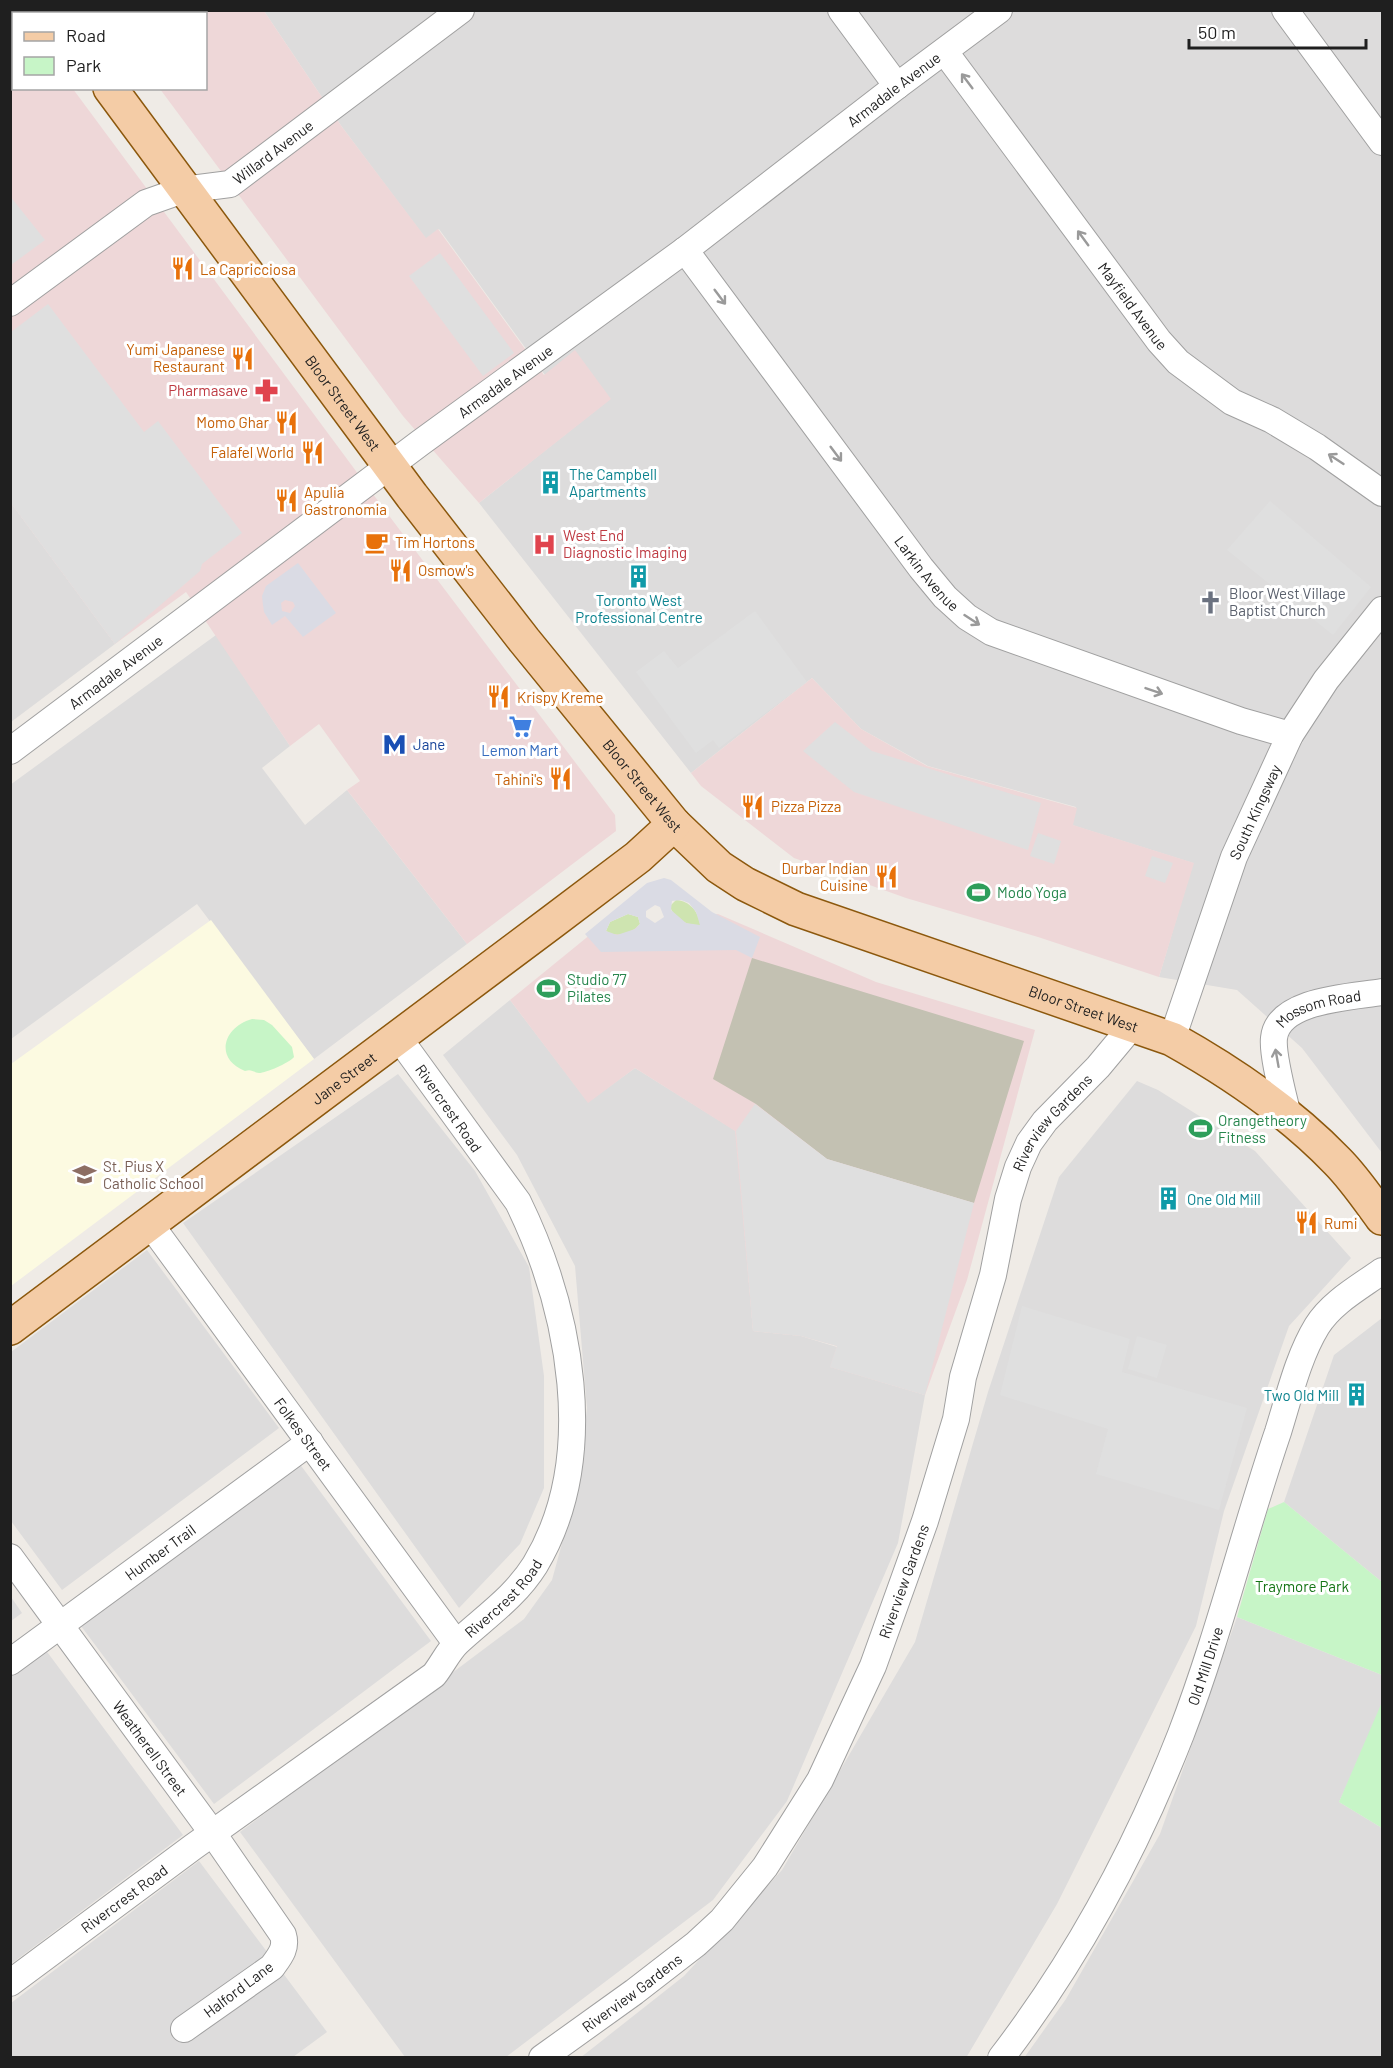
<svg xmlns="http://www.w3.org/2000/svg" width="1393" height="2068" font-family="Barlow,sans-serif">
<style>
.residential{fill:#dddcdc}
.commercial{fill:#eed7d8}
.education{fill:#fcfae1}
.construction{fill:#c3c1b2}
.grass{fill:#cee4b0}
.park{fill:#c7f5c7}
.parking{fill:#dfdfdf}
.plaza{fill:#dadbe4;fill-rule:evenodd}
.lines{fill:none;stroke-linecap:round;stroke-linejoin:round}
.minor-casing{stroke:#a0a0a0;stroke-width:28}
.major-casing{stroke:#8c580d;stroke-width:36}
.minor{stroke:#fff;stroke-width:26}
.major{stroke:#f4cca6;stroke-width:33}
.oneway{stroke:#9a9a9a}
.labels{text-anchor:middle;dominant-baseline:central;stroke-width:6;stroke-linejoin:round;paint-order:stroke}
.street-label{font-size:15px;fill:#1f1f1f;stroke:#fff}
.food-label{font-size:15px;fill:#c56008;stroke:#fff;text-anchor:start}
.health-label{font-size:15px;fill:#be3a42;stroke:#fff;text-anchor:end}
.culture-label{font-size:15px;fill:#0d838f;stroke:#fff;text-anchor:start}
.worship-label{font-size:15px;fill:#5b616d;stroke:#fff;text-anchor:start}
.transit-label{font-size:15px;fill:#164399;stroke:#fff;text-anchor:start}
.shop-label{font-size:15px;fill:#366cbe;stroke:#fff}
.leisure-label{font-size:15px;fill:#27864d;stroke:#fff;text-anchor:start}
.education-label{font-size:15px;fill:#785e54;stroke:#fff;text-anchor:start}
.park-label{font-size:15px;fill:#157416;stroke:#fff}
</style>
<rect width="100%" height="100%" fill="#efebe6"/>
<path class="residential" d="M264,11H1382V1153L1302,1048L1237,990L1159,977L1193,863L1072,825L1076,807L928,766L861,729L812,678L691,773L479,503L610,399L545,375L439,229L426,239L342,127Z
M11,503L115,644L11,722Z
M216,635L290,746L262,768L305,825L347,790L467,944L314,1059L197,904L11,1039L10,785Z
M510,1000L588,1102L635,1068L736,1131L753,1331L801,1336L837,1347L831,1367L925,1395L898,1543L787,1801L713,1900L506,2057H405L240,1832L524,1619L552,1580L575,1496L587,1408L575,1266L517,1155L443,1055Z
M398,1074L475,1171L529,1267L544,1376V1488L520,1544L459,1608L183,1223Z
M1137,1081L1158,1090L1255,1151L1351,1258L1289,1326L1224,1511L1196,1626L1057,1904L966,2058H580L684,1976L782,1870L915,1642L988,1392L1059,1177Z
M147,1250L279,1428L62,1590L11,1521V1352Z
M1382,1318V1582L1284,1502L1334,1355Z
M299,1463L431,1641L214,1804L81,1626Z
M11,1597L22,1613L11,1621Z
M1237,1617L1382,1675L1381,1710L1339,1802L1382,1828V2057L1024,2058L1066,1999L1160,1834Z
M42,1645L183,1835L11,1964V1669Z
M199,1861L327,2032L293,2057L11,2058V2003Z"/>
<path class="commercial" d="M14,10L16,13L14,14V88L73,89L390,517L615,815L616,831L467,944L347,790L360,781L319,724L290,746L186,592L115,644L11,503L10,11Z
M102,11H264L342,127L426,238L438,229L544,375L575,350L611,399L479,503L403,416L160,89L206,88V14H104Z
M812,678L861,729L927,766L1077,808L1073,825L1194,863L1159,977L1038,937L906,898L794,858L701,786L691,773Z
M718,914L876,982L1035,1030L967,1280L925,1395L830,1367L837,1346L801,1336L753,1331L735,1131L635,1068L588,1103L510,1000L591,934Z"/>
<path class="education" d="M211,920L314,1059L11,1286V1064Z"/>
<path class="construction" d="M752,958L1024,1041L974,1203L827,1159L756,1104L713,1079Z"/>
<path class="grass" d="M676,900C690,901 699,912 700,925C687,926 673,918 670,906Z
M628,914L638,917L640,924C631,934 617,938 606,931L610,922Z"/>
<path class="park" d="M252,1019L264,1020L272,1025L292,1047L294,1057C289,1063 266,1073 259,1073C252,1072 252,1069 245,1071C214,1059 223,1027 252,1019Z
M1284,1502L1382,1582V1675L1237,1617L1268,1509Z
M1382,1702V1828L1339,1802Z"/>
<path class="parking" d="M10,196L45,240L11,265H10Z
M440,253L514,353L483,376L409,276Z
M48,304L144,432L158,421L242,533L202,564L200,571L115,644L11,503V332Z
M1270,501L1371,587L1333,635L1227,550Z
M755,611L807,682L719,748L713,740L696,753L636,672L664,651L678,668Z
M835,722L872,751L1041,803L1028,850L854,792L803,751Z
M1038,833L1061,841L1054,864L1030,856Z
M1152,856L1173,863L1165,883L1145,876Z
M755,1104L827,1159L974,1203L925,1395L830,1367L837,1346L801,1336L753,1331L736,1131Z
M1022,1306L1130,1339L1122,1372L1247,1408L1219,1510L1096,1474L1108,1429L1000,1395Z
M1137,1336L1167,1345L1157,1378L1128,1369Z"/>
<path class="plaza" d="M298,563L336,613L303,637L285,616L272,625L264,612L263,605L262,596L266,586ZM285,600L293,602L295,606L290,613L282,611L281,603Z
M664,878L671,880L712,912L760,937L752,958L736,950L601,952L585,934L647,883ZM681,900L689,903L696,912L700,925L686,923L671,910L672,901ZM655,905L660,907L664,917L655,923L646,917V911ZM628,914L638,917L640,924L635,929L617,935L606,931L610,922Z"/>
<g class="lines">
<defs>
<g id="minor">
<path d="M841,10L897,86"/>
<path d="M1285,10L1382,142"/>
<path id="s1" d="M945,52L1159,341L1178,362L1232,402L1272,420L1317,447L1382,493"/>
<path id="s2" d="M685,250L921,568L945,597L967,617L991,632L1241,721L1290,735"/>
<path id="s3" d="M10,303L146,203L183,190L230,184L461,10"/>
<path id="s4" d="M10,751L420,443L685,250L897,86L999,10"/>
<path id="s5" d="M1172,1039L1234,857L1290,735L1326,680L1382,610"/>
<path id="s6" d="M1288,1116C1284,1098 1272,1055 1274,1038C1278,999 1353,997 1382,992"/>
<path id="s7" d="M150,1224L456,1643"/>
<path id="s8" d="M10,1557L214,1835L283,1935C287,1948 280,1956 272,1967L184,2029"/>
<path id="s9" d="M10,1662L310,1442"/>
<path id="s10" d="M10,1983L193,1847L434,1675C442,1665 449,1650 458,1642C485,1617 515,1597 535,1565C600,1457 570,1309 518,1202L398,1037"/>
<path id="s11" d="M542,2058L634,1992L696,1944L722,1920L765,1867L820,1780L873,1666L925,1521L956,1419L963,1377L993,1275L1008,1199L1018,1167L1029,1143L1045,1121L1098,1067L1133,1025"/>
<path id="s12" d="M1001,2058C1077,1959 1136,1849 1181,1734C1219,1635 1244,1532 1278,1432C1289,1397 1298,1357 1317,1326C1332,1302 1360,1287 1382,1271"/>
</g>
<g id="major">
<path d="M53,10L55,14"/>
<path id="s13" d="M110,88L412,496L524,640L674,824L719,867L745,884L796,909L1172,1039C1231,1072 1289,1111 1337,1161C1354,1178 1368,1199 1382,1218"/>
<path id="s14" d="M10,1328L552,922L638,857L674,824"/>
</g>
</defs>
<use href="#minor" class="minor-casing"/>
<use href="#major" class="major-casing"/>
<use href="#minor" class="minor"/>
<use href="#major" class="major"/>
</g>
<defs><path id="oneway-shaft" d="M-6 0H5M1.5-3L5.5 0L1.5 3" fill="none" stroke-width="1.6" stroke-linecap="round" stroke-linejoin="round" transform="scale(1.5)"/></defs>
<g class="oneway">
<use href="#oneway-shaft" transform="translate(967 81) rotate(-127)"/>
<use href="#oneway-shaft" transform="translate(1083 238) rotate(-126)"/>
<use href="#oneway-shaft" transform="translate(720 297) rotate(53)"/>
<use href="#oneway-shaft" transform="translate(836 454) rotate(53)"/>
<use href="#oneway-shaft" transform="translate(1336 459) rotate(-147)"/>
<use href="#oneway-shaft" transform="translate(972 620) rotate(33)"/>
<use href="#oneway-shaft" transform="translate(1154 691) rotate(19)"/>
<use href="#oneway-shaft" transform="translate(1277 1058) rotate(-100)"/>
</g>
<defs>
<symbol id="restaurant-bare" viewBox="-9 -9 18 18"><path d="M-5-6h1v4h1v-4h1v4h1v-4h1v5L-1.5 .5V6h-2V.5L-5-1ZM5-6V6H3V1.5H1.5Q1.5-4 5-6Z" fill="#e8710a" stroke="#fff" stroke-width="2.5" paint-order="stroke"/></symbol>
<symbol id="pharmacy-bare" viewBox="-9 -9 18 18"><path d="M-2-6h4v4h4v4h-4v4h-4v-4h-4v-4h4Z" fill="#e0444e" stroke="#fff" stroke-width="2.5" paint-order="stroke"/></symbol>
<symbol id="building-bare" viewBox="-9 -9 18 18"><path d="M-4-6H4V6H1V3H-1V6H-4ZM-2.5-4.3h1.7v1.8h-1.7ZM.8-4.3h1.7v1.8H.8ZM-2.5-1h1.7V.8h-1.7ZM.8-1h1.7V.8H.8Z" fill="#0f9aa8" stroke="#fff" stroke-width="2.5" paint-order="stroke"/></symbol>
<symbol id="cafe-bare" viewBox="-9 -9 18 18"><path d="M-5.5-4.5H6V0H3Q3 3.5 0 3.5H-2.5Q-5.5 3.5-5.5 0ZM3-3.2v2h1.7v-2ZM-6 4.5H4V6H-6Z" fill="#e8710a" stroke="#fff" stroke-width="2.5" paint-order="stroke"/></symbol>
<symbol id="hospital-bare" viewBox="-9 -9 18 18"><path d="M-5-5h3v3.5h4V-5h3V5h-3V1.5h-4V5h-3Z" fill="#e0444e" stroke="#fff" stroke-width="2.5" paint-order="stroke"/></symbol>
<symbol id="church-bare" viewBox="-9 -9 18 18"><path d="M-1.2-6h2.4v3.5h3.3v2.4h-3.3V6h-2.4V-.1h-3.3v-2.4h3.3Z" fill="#6b7280" stroke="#fff" stroke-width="2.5" paint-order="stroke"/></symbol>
<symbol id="supermarket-bare" viewBox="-9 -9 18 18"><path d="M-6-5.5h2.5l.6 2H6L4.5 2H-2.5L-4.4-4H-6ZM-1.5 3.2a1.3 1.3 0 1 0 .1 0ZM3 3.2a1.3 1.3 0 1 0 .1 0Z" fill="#3f7fe0" stroke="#fff" stroke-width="2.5" paint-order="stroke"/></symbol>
<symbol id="metro-bare" viewBox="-9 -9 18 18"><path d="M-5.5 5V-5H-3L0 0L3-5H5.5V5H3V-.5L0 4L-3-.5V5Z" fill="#1a4fb4" stroke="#fff" stroke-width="2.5" paint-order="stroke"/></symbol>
<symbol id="stadium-bare" viewBox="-9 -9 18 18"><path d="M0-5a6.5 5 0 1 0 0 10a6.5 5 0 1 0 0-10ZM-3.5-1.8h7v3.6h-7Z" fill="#2e9e5b" stroke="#fff" stroke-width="2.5" paint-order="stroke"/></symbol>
<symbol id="school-bare" viewBox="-9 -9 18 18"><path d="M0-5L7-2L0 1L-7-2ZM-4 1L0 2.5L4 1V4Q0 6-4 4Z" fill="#8d6e63" stroke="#fff" stroke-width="2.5" paint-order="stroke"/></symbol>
</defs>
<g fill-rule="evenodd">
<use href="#restaurant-bare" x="166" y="252" width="33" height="33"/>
<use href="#restaurant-bare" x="226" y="342" width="33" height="33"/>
<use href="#pharmacy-bare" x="250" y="374" width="33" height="33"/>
<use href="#restaurant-bare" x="270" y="406" width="33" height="33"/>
<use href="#restaurant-bare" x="296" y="436" width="33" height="33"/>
<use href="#building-bare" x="534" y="466" width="33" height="33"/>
<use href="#restaurant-bare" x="270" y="484" width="33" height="33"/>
<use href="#cafe-bare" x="360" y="526" width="33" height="33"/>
<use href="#hospital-bare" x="528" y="528" width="33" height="33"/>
<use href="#restaurant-bare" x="384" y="554" width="33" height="33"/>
<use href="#building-bare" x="622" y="560" width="33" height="33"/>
<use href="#church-bare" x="1194" y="586" width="33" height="33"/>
<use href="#restaurant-bare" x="482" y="680" width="33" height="33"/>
<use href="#supermarket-bare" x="504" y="710" width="33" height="33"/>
<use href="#metro-bare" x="378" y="728" width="33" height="33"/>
<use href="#restaurant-bare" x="544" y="762" width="33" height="33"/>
<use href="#restaurant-bare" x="736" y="790" width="33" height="33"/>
<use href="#restaurant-bare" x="870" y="860" width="33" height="33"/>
<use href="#stadium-bare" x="962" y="876" width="33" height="33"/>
<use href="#stadium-bare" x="532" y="972" width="33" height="33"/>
<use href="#stadium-bare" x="1184" y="1112" width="33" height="33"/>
<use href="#school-bare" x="68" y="1158" width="33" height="33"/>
<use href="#building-bare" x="1152" y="1182" width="33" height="33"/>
<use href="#restaurant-bare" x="1290" y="1206" width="33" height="33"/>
<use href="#building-bare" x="1340" y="1378" width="33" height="33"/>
</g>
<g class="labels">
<g class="street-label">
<text stroke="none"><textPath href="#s4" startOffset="1104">Armadale Avenue</textPath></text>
<text stroke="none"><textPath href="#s3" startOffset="309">Willard Avenue</textPath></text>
<text stroke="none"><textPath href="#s1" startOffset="316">Mayfield Avenue</textPath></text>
<text stroke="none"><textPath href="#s4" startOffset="618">Armadale Avenue</textPath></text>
<text stroke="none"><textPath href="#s13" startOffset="392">Bloor Street West</textPath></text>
<text stroke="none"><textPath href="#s2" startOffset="404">Larkin Avenue</textPath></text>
<text stroke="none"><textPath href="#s4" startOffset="132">Armadale Avenue</textPath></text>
<text stroke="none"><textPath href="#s13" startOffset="878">Bloor Street West</textPath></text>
<text stroke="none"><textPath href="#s5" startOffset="242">South Kingsway</textPath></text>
<text stroke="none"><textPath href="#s13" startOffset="1382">Bloor Street West</textPath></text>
<text stroke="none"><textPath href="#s6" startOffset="138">Mossom Road</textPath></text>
<text stroke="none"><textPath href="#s14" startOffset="417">Jane Street</textPath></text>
<text transform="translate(449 1108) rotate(55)">Rivercrest Road</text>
<text stroke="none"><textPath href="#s11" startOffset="1101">Riverview Gardens</textPath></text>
<text stroke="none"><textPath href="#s7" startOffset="260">Folkes Street</textPath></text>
<text stroke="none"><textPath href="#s9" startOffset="186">Humber Trail</textPath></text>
<text stroke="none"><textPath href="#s11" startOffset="614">Riverview Gardens</textPath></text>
<text stroke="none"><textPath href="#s10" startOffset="628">Rivercrest Road</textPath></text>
<text stroke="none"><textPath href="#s12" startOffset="444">Old Mill Drive</textPath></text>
<text stroke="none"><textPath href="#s8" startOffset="237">Weatherell Street</textPath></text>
<text stroke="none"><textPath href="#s10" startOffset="142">Rivercrest Road</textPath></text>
<text transform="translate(238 1989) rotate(-37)">Halford Lane</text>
<text stroke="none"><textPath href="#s11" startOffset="111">Riverview Gardens</textPath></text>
</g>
<g class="food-label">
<text x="200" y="269">La Capricciosa</text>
<text x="225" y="349" text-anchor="end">Yumi Japanese<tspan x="225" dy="17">Restaurant</tspan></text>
<text x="269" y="422" text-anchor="end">Momo Ghar</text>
<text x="294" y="452" text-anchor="end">Falafel World</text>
<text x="304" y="492">Apulia<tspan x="304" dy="17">Gastronomia</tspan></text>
<text x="395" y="542">Tim Hortons</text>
<text x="418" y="570">Osmow's</text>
<text x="517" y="697">Krispy Kreme</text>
<text x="543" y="779" text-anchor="end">Tahini's</text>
<text x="771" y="806">Pizza Pizza</text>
<text x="868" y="868" text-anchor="end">Durbar Indian<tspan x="868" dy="17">Cuisine</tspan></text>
<text x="1324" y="1223">Rumi</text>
</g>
<g class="health-label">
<text x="248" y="390">Pharmasave</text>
<text x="563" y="535" text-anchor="start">West End<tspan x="563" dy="17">Diagnostic Imaging</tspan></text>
</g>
<g class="culture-label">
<text x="569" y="474">The Campbell<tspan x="569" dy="17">Apartments</tspan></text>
<text x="639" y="600" text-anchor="middle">Toronto West<tspan x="639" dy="17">Professional Centre</tspan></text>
<text x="1187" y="1199">One Old Mill</text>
<text x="1339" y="1395" text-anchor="end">Two Old Mill</text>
</g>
<g class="worship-label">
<text x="1229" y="593">Bloor West Village<tspan x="1229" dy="17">Baptist Church</tspan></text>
</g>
<g class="transit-label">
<text x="413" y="744">Jane</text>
</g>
<g class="shop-label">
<text x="520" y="750">Lemon Mart</text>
</g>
<g class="leisure-label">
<text x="997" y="892">Modo Yoga</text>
<text x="567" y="979">Studio 77<tspan x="567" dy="17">Pilates</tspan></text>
<text x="1218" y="1120">Orangetheory<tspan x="1218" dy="17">Fitness</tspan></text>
</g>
<g class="education-label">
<text x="103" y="1166">St. Pius X<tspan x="103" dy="17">Catholic School</tspan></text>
</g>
<g class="park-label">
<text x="1302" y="1586">Traymore Park</text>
</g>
</g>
<rect width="1393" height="2068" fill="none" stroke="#1f1f1f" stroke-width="24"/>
<rect x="12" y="12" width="195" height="78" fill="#ffffff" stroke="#a5a5a5" stroke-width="1.5"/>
<rect x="24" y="32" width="30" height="9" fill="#f4cca6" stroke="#a5a5a5" stroke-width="1.5"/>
<text x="66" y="42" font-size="18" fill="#1f1f1f">Road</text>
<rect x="24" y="57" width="30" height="18" fill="#c7f5c7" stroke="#a5a5a5" stroke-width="1.5"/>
<text x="66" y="72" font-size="18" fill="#1f1f1f">Park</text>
<path d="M1189 39v9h177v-9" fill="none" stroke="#1f1f1f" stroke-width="3"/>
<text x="1198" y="39" font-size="18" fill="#1f1f1f" stroke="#ffffff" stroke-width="4.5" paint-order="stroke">50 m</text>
</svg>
